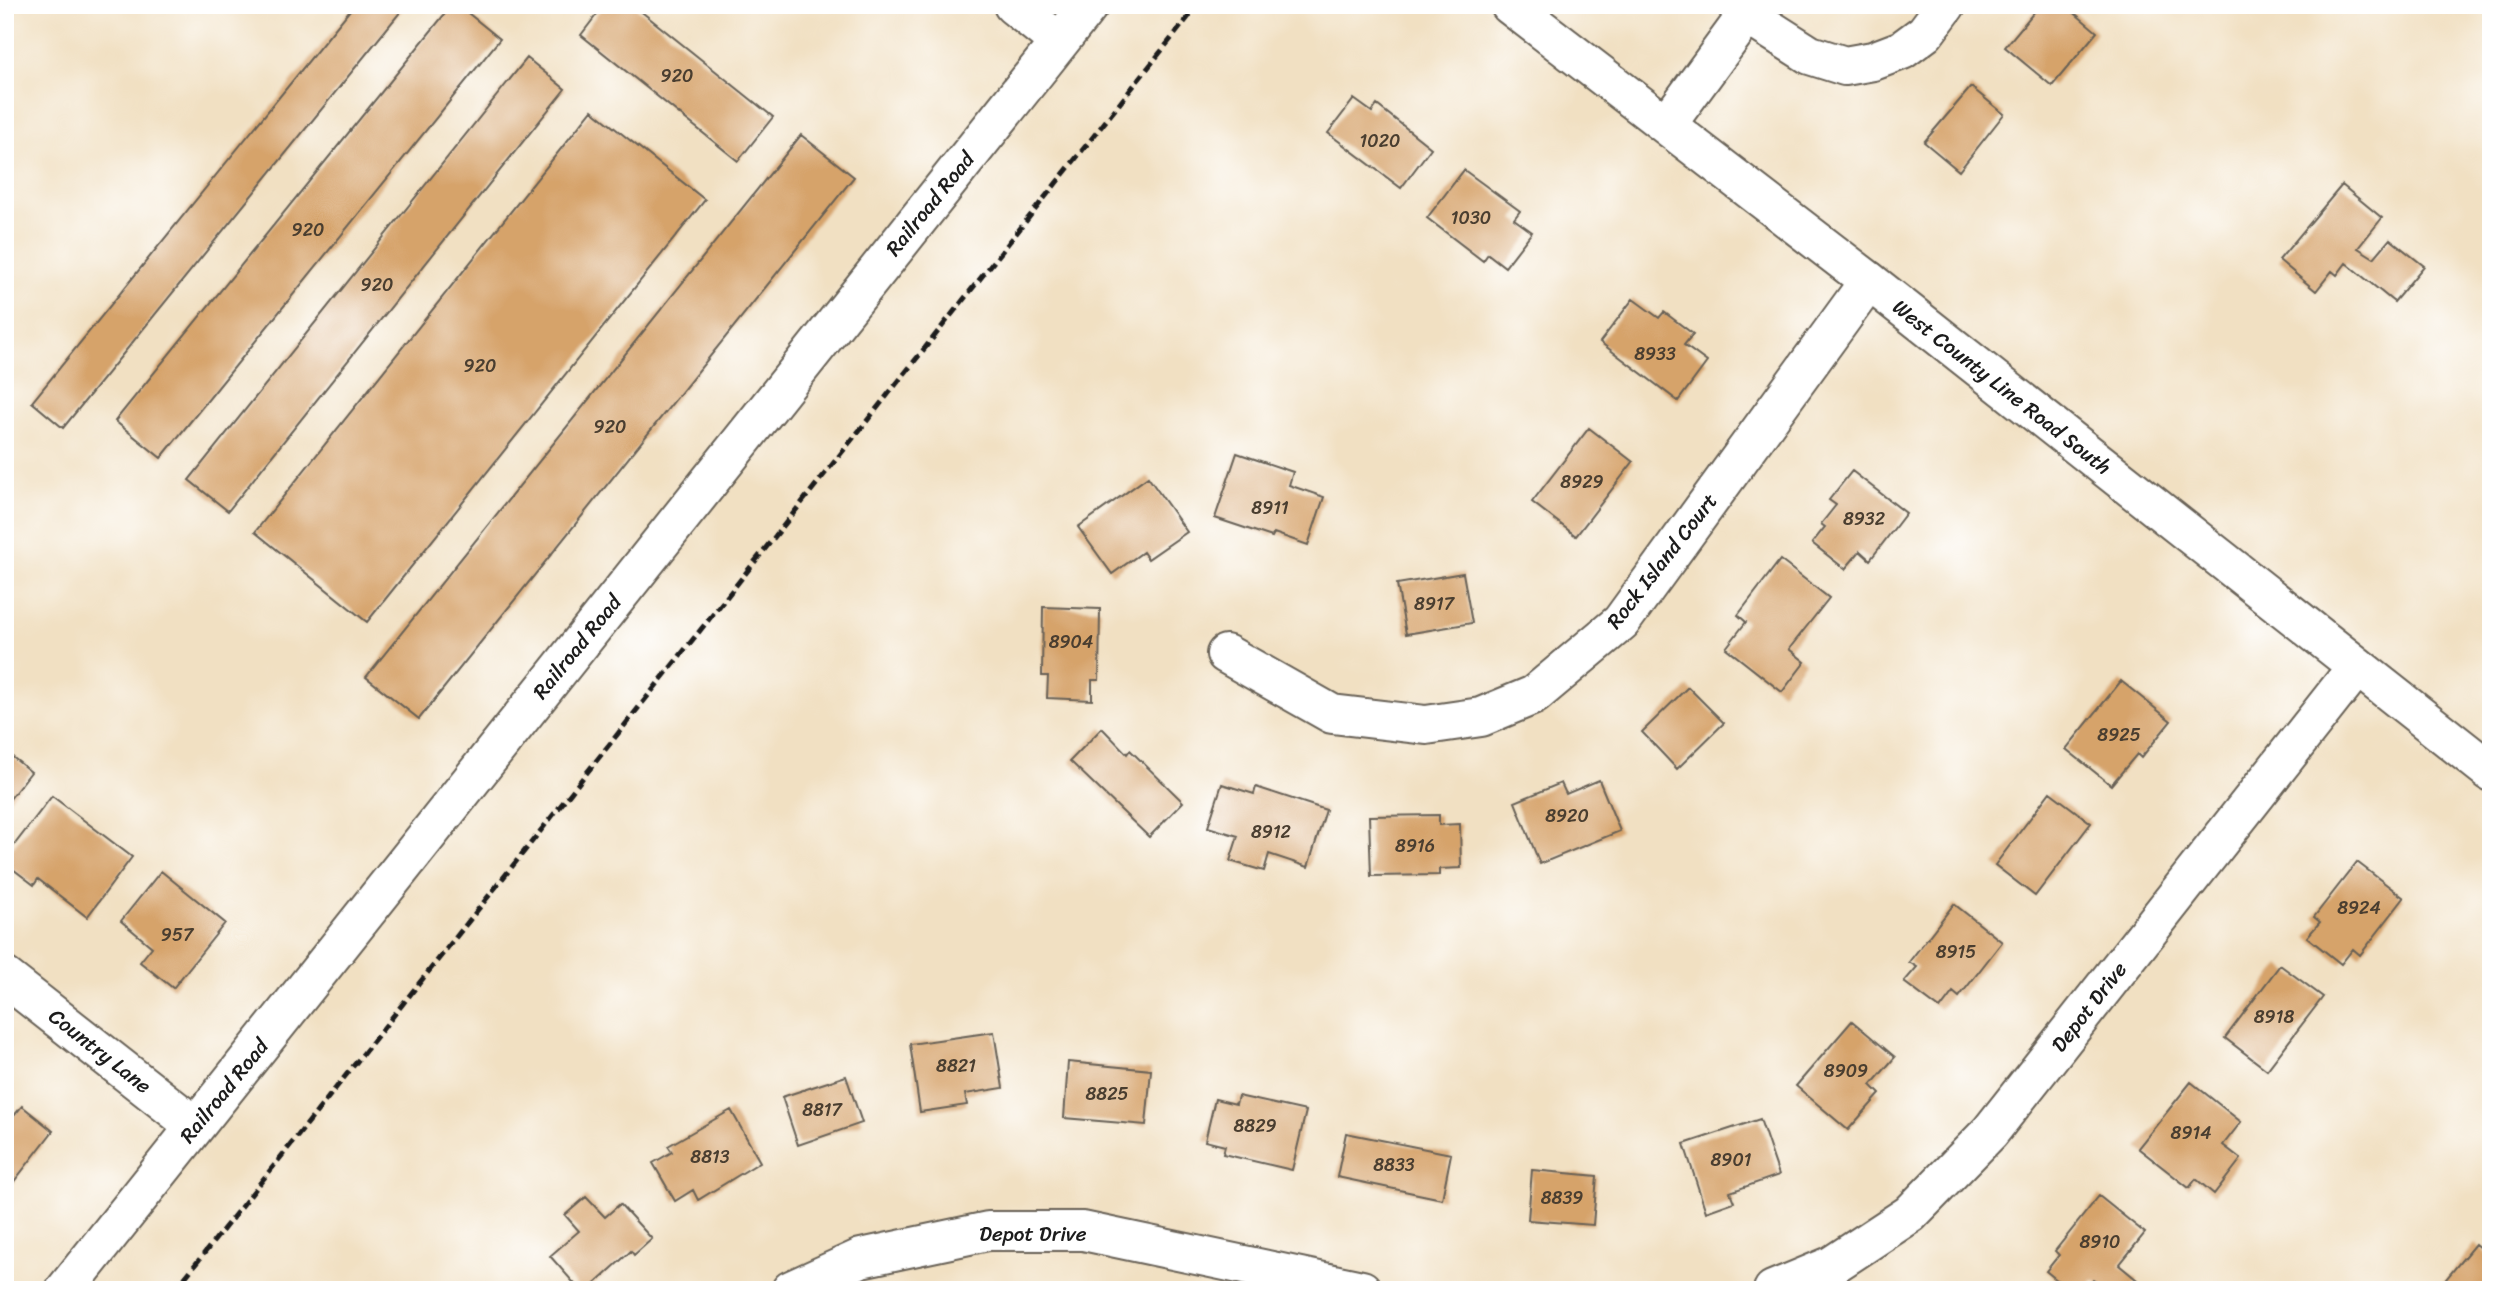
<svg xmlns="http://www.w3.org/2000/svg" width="2496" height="1295" font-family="Sriracha,sans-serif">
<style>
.building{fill:#d6a36b}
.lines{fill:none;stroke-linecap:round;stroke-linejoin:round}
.minor-casing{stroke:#676156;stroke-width:42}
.major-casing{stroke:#676156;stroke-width:42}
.minor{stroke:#fff;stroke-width:38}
.major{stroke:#fff;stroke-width:38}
.rail{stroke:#1c1c1c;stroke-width:5;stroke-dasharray:10 5;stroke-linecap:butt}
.labels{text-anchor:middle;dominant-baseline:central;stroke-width:7;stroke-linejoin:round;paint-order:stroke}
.number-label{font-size:18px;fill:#4a3e30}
.street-label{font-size:21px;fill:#1c1c1c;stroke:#fff}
</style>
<rect width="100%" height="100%" fill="#fff"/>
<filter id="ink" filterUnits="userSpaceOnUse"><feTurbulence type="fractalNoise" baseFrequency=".0143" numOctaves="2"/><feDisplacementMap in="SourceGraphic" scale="14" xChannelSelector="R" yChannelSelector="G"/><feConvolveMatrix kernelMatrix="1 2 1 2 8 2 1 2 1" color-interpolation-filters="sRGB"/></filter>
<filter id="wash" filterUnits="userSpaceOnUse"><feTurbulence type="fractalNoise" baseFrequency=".00686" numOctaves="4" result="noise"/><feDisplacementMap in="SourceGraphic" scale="28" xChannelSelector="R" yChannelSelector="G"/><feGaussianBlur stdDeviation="1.57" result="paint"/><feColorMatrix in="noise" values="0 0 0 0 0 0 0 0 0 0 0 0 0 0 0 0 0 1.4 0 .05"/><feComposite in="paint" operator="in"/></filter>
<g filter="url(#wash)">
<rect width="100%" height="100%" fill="#f1e0c2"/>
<g id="blocks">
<path class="building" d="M354,5H406L63,428L32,402Z
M452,5H458L500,39L161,458L115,421Z
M604,5H633L773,117L738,161L581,35Z
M2040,5H2065L2097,32L2052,86L2005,47Z
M527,58L565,89L228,511L189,480Z
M1971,87L2004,114L1959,171L1924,142Z
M1354,99L1372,112L1377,105L1431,148L1401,188L1328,133Z
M592,110L705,200L367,622L255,532Z
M801,135L854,177L419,719L366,677Z
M1464,170L1520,211L1514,219L1532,232L1505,267L1488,254L1483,261L1427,218Z
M2342,185L2382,218L2358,248L2374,258L2390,239L2424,266L2394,302L2346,263L2337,275L2332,271L2316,291L2279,260Z
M1633,299L1659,318L1664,312L1693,334L1684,345L1707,362L1678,401L1600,342Z
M1589,428L1633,462L1576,536L1532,502Z
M1237,453L1293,472L1289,485L1324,497L1308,545L1274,533L1272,537L1215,518Z
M1852,471L1906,513L1870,560L1860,551L1845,569L1812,543L1825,527L1821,524L1836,505L1829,500Z
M1148,477L1187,532L1148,559L1143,552L1112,574L1078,527Z
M1780,560L1829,598L1789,649L1805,662L1782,692L1726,648L1746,622L1738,615Z
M1463,573L1472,623L1406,634L1397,584Z
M1043,607L1100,609L1099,680H1092V700L1047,698L1048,676H1042Z
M2121,681L2171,721L2141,758L2137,754L2111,785L2066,749Z
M1688,687L1724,723L1677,769L1642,732Z
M1102,728L1127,754L1130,750L1183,802L1149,837L1070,761Z
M5,751L31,772L5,805Z
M1599,780L1620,831L1540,864L1515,802L1561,783L1566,794Z
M1222,784L1254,794L1256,787L1326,810L1308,867L1269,854L1264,871L1230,861L1238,836L1208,827Z
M2050,792L2091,823L2035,896L1995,865Z
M52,796L132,857L87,917L38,879L34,885L5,863V857Z
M1439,815V825L1460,824L1461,868L1439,869V875L1371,876L1369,816Z
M2357,862L2404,898L2360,955L2353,949L2341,964L2307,937L2320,922L2314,917Z
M161,871L225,923L173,988L140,962L152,947L121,921Z
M1954,904L2002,942L1959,997L1953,992L1940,1009L1904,982L1917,967L1909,962Z
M2280,965L2323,997L2267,1070L2225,1038Z
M1852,1021L1895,1057L1871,1085L1880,1094L1848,1130L1796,1086Z
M994,1032L1003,1088L965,1094L967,1105L920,1112L910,1044Z
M1068,1062L1151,1070L1146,1125L1064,1118Z
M846,1076L862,1123L798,1145L782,1097Z
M2191,1082L2241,1122L2223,1145L2241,1159L2214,1194L2196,1179L2189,1188L2138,1148Z
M1238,1096L1306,1111L1292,1170L1223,1154L1225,1146L1205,1141L1215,1099L1236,1104Z
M22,1106L53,1131L5,1193V1120L9,1122Z
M731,1110L760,1162L698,1200L693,1190L675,1201L653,1163L672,1152L668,1146Z
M1760,1119L1779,1175L1730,1192L1734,1202L1706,1212L1684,1144Z
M1346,1133L1451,1154L1442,1199L1337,1177Z
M1532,1170L1597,1176L1593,1225L1528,1220Z
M2099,1196L2145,1233L2119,1265L2137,1280L2129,1290H2094L2099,1284L2093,1280L2086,1290H2069L2046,1271L2059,1255L2055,1251Z
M586,1197L605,1217L620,1204L652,1239L634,1255L631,1251L588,1290H580L550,1256L579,1231L565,1215Z
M2475,1244L2491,1257V1290H2437Z"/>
</g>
</g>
<g filter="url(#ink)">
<use href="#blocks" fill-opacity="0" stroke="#676156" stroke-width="2"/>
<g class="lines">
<defs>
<path id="minor" d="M1013,5L1059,42
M1737,5L1747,15L1810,55L1845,66L1873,61L1902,50L1925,33L1946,5
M1667,124L1747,15
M1226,654L1332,714L1426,725L1481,717L1534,695L1621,622L1869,281
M5,977L195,1126
M65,1290L1089,5
M791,1290L861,1258L988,1231H1083L1362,1290
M1773,1290L1831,1266L1910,1214L1990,1132L2356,668"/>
<path id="major" d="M1510,5L1869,281L2491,772"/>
</defs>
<use href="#minor" class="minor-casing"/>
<use href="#major" class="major-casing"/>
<use href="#minor" class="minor"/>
<use href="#major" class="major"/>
<path class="rail" d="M175,1290L1198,5"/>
</g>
</g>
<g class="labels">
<g class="number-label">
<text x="677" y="76">920</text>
<text x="1380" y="141">1020</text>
<text x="1471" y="218">1030</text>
<text x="308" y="230">920</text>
<text x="377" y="285">920</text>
<text x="1655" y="354">8933</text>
<text x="480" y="366">920</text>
<text x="610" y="427">920</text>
<text x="1582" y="482">8929</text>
<text x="1270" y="508">8911</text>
<text x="1864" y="519">8932</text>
<text x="1434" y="604">8917</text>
<text x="1071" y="642">8904</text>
<text x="2119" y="735">8925</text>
<text x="1567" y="816">8920</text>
<text x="1271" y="832">8912</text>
<text x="1415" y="846">8916</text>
<text x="2359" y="908">8924</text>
<text x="177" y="935">957</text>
<text x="1956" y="952">8915</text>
<text x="2274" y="1017">8918</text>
<text x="956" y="1066">8821</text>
<text x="1846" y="1071">8909</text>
<text x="1107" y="1094">8825</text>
<text x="822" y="1110">8817</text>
<text x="1255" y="1126">8829</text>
<text x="2191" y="1133">8914</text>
<text x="710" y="1157">8813</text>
<text x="1731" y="1160">8901</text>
<text x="1394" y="1165">8833</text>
<text x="1562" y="1198">8839</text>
<text x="2100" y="1242">8910</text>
</g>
<g class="street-label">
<text transform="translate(930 204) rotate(-51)">Railroad Road</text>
<text transform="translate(2002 387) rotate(38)">West County Line Road South</text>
<text transform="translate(1662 561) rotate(-52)">Rock Island Court</text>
<text transform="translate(577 647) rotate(-51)">Railroad Road</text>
<text transform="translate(2089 1007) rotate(-52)">Depot Drive</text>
<text transform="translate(100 1051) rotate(38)">Country Lane</text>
<text transform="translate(224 1091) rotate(-51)">Railroad Road</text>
<text x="1033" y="1234">Depot Drive</text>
</g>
</g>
<rect width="2496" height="1295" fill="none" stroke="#fff" stroke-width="28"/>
</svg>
